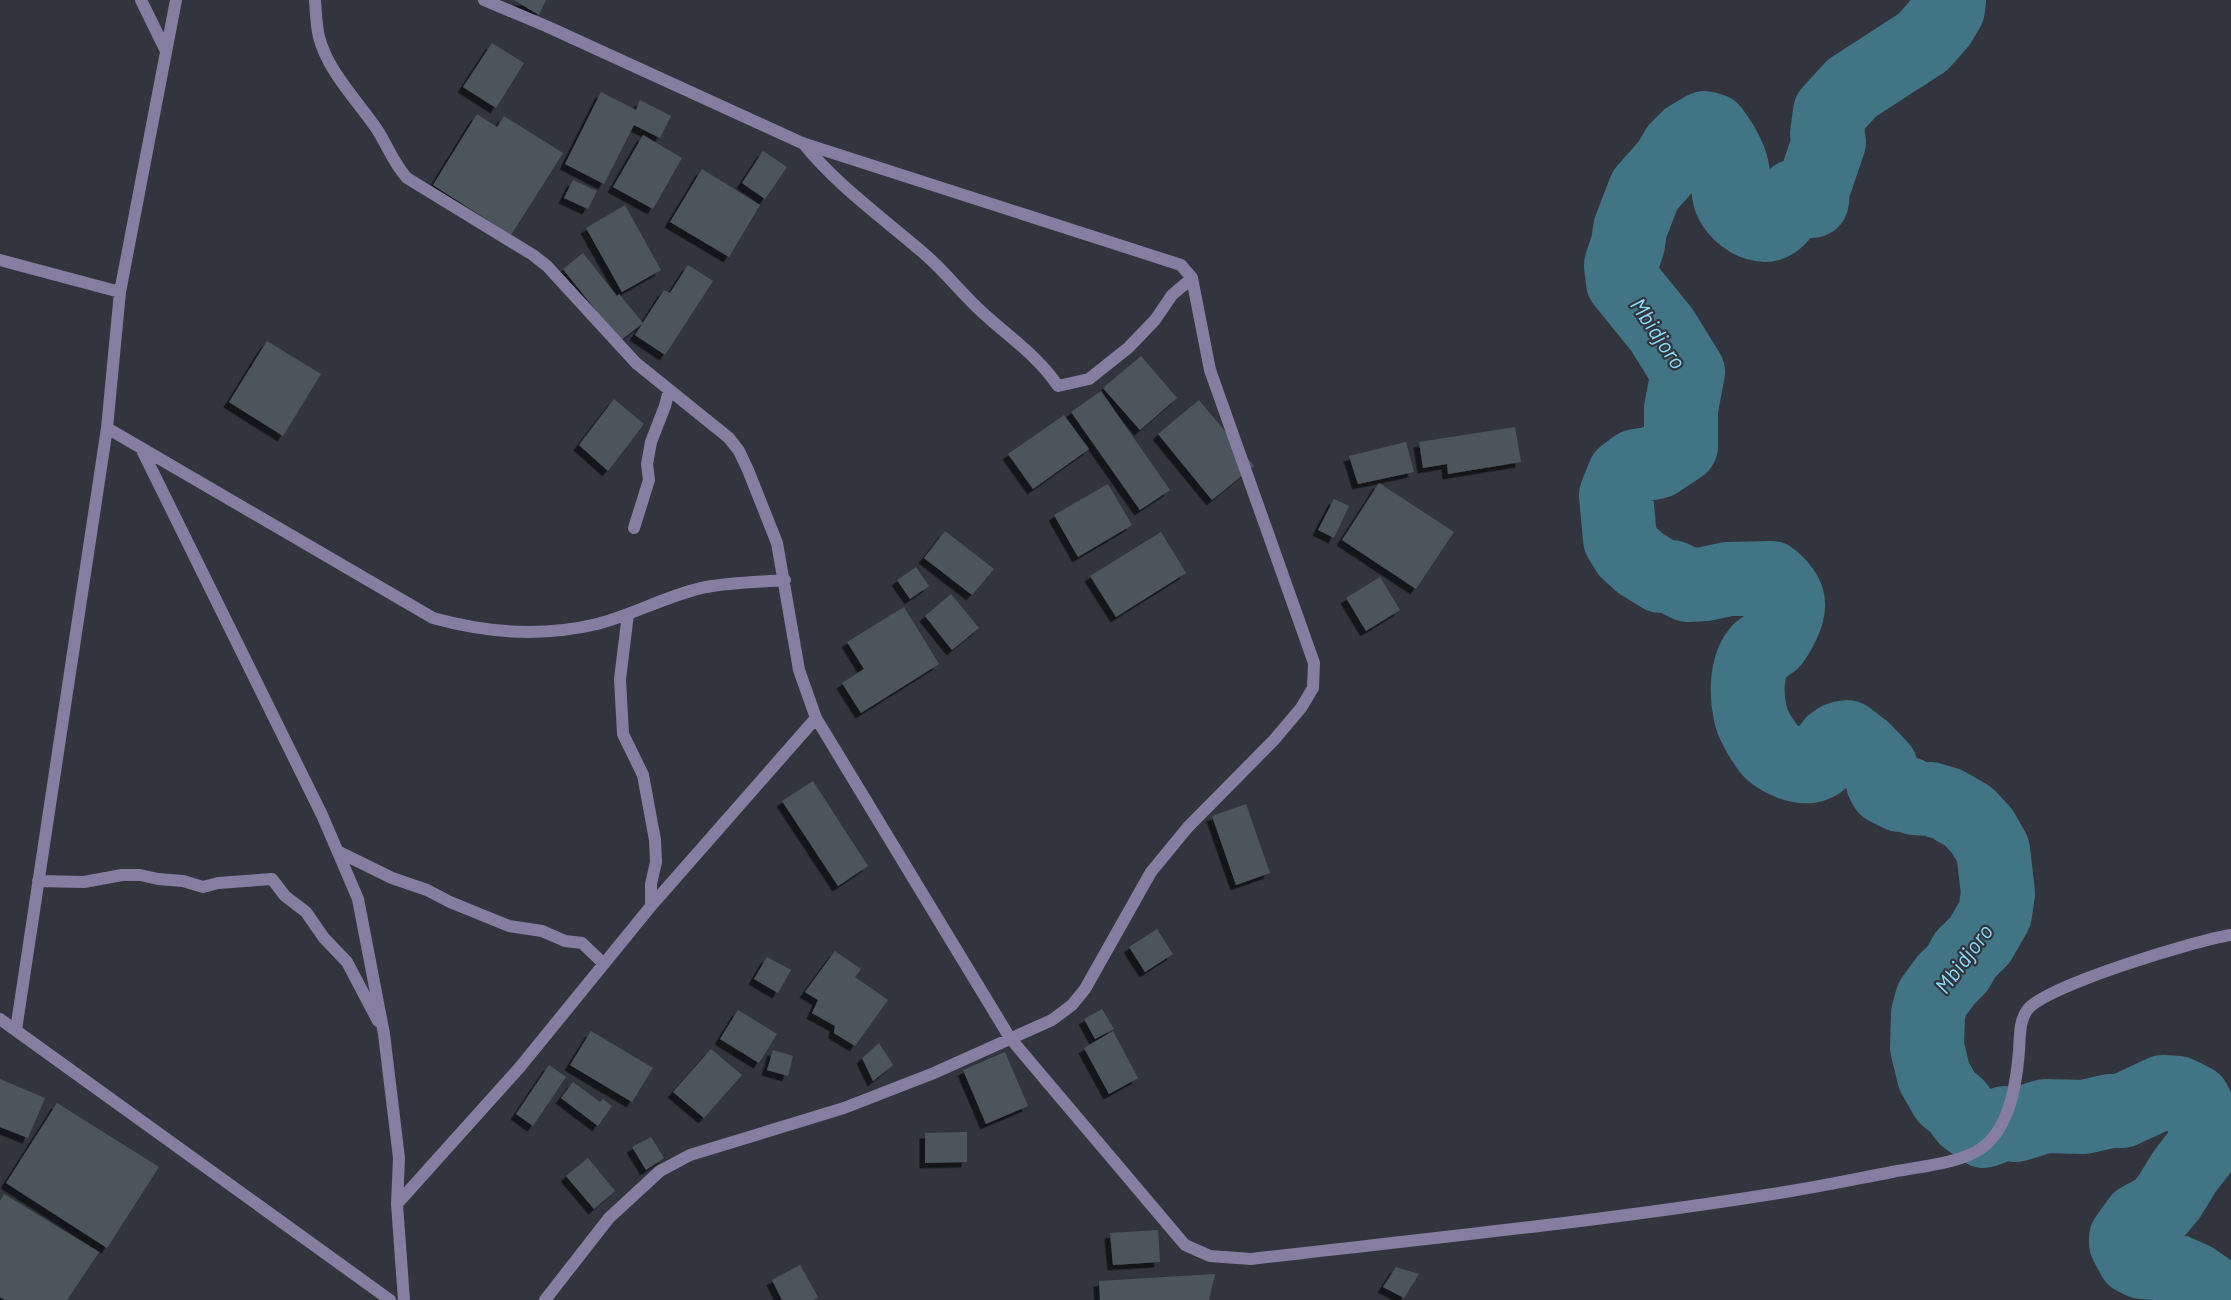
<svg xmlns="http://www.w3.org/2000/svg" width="2231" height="1300" font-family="Barlow,sans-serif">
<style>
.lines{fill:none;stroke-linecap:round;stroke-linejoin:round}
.river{stroke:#417484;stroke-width:74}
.building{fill:#4d555c;filter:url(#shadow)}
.minor{stroke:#857ea1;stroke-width:12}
.tertiary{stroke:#857ea1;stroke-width:12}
.labels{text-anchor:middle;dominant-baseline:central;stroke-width:4.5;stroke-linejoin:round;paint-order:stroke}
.water-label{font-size:22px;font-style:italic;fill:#88ddf8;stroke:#32353d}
</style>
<defs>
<filter id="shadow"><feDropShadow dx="-5.5" dy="5.5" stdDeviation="0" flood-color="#0009"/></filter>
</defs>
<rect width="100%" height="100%" fill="#32353d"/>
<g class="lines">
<path class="river" d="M1949,0L1948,9L1939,24L1923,42L1852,88L1830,112L1827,134L1829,142L1813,189L1812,201L1795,196C1789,204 1780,221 1770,224C1754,229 1731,210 1729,194C1727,187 1733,182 1733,176C1733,161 1721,142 1712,130L1705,128L1688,138L1677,149L1669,163L1645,190L1630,229L1628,244L1621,265L1623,282L1662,330L1688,372L1681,409V446L1657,462L1636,466L1624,475L1616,495L1620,539L1628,552L1640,563L1661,576L1672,577L1688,585L1705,584L1728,579L1771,578C1782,587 1791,598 1787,613C1785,621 1777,636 1772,642C1768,645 1764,647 1760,650C1746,665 1746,693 1750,712C1752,724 1759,735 1766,745C1773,757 1795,768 1810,766C1831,763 1823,739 1847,737L1864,750L1881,768L1883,783L1886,788L1900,795L1908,794L1914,798L1930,799L1947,804L1968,816L1982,831L1993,850L1998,893L1995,914L1980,940L1965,955L1958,968L1946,980L1932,999L1928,1014L1927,1047L1934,1076L1946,1097L1957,1106L1966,1118L1984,1131L2005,1123L2016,1125L2045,1116L2084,1117L2110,1111H2122L2163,1092L2178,1093L2194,1101L2210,1133L2202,1149L2185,1171L2169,1197L2159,1209L2139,1220L2126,1238V1243L2134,1258L2142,1262L2157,1263L2193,1279L2206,1288L2214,1300"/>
</g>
<path class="building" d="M514,0H546L539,15Z
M492,43L524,63L496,108L463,87Z
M601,92L636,110L640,100L671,116L660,138L634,125L604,184L565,164Z
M477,114L497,127L504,116L563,153L511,235L433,185Z
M643,135L682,158L653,209L613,187Z
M763,151L787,167L765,199L742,183Z
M702,169L760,205L729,257L670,222Z
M573,180L597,191L588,209L564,198Z
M625,205L661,270L622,292L586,228Z
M583,253L617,296L619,294L643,323L620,341L563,269Z
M688,265L713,281L665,355L635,335L664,290L670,293Z
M267,341L321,374L283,436L229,402Z
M1141,356L1177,398L1140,430L1103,388Z
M1101,391L1170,490L1140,510L1071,412Z
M614,399L644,424L608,471L579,445Z
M1199,400L1254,466L1212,500L1158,434Z
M1064,415L1089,449L1033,489L1008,454Z
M1515,427L1521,462L1448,474L1447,464L1423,468L1419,442Z
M1406,442L1414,472L1358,484L1349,456Z
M1379,483L1454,532L1416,589L1342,540Z
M1108,484L1132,525L1078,557L1054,515Z
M1334,499L1349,506L1334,538L1318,530Z
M945,531L994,569L972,595L924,558Z
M1161,532L1186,573L1116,617L1090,576Z
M916,567L929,586L910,599L897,580Z
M1380,577L1400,610L1366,631L1346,598Z
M951,594L979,628L952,650L925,616Z
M904,607L939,664L861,713L842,683L864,669L847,642Z
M813,781L868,866L838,886L782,801Z
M1246,804L1270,873L1236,885L1212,816Z
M1157,929L1173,954L1145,972L1129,947Z
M835,951L861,969L855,977L888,1000L855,1046L834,1033L835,1026L812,1013L818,1000L805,992Z
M767,957L791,970L778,993L754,979Z
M1102,1009L1114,1029L1095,1039L1084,1019Z
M738,1010L777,1034L759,1063L720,1039Z
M591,1031L653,1068L632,1102L570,1065Z
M1113,1031L1138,1078L1109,1094L1084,1048Z
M879,1043L893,1065L873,1081L862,1058Z
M711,1049L742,1075L704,1118L673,1092Z
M773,1050L793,1056L788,1076L767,1070Z
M1005,1052L1028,1106L986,1124L963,1070Z
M549,1065L566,1077L533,1126L516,1114Z
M0,1079L45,1098L28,1138L0,1127Z
M573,1082L600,1102L603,1099L612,1106L598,1126L561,1098Z
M57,1103L159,1167L107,1248L6,1183Z
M967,1132V1162L925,1163V1133Z
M651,1137L664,1158L646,1170L632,1147Z
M588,1158L615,1191L594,1209L566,1176Z
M4,1194L99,1252L67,1300H5L0,1297V1201Z
M1158,1230L1160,1262L1113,1265L1110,1233Z
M800,1265L818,1297L814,1300H782L772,1280Z
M1396,1267L1419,1274L1404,1298L1383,1287Z
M1215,1274L1209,1300H1100L1099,1281Z"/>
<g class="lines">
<path class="minor" d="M141,0L166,51
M315,0C316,12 316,25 319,37C328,72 358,101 378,131C388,147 394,164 407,178L533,255L547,266L636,363L729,438L739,451L748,470L777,543L799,670L816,718L1010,1038L1185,1245L1210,1256L1251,1259C1423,1239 1595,1222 1766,1195C1808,1189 1850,1180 1892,1172C1917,1167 1945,1165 1969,1155C2008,1140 2016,1088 2019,1051C2020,1037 2019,1020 2028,1009C2048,985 2197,940 2231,935
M484,0L546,26L802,143L1181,265L1192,278L1210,370L1314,663L1313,688L1301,708L1274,740L1188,827L1151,872L1085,989L1072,1005L1052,1020L934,1073L844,1108L690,1155L660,1171L609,1218L545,1300
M803,143C838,187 886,220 928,257C947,274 963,295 983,313C1009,337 1038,356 1058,386L1089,379L1128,348L1155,320L1172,295L1192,278
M0,260L120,292
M107,428L433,618C487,633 543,637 597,624C633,615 670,594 706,587C732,582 759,582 785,580
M141,448L322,815L358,899L384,1034L399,1158L397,1204L404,1300
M634,528L649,480L647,464L651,442L665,406L669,390
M628,614L620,679L623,734L643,775L655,840L656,862L651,884V906
M339,852L392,878L427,890L450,902L509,926L542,931L565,941L582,943L604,964
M38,881L84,882L122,875H140L158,879L183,881L203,887L218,883L272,879L285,896L306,912L324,938L347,962L378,1021
M16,1030L107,428L120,292L176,0
M397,1204L520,1067L651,906L816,718"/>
<path class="tertiary" d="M0,1019L390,1300"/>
</g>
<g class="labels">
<g class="water-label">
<text transform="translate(1659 333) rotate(56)">Mbidjoro</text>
<text transform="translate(1963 958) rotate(-53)">Mbidjoro</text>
</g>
</g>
</svg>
